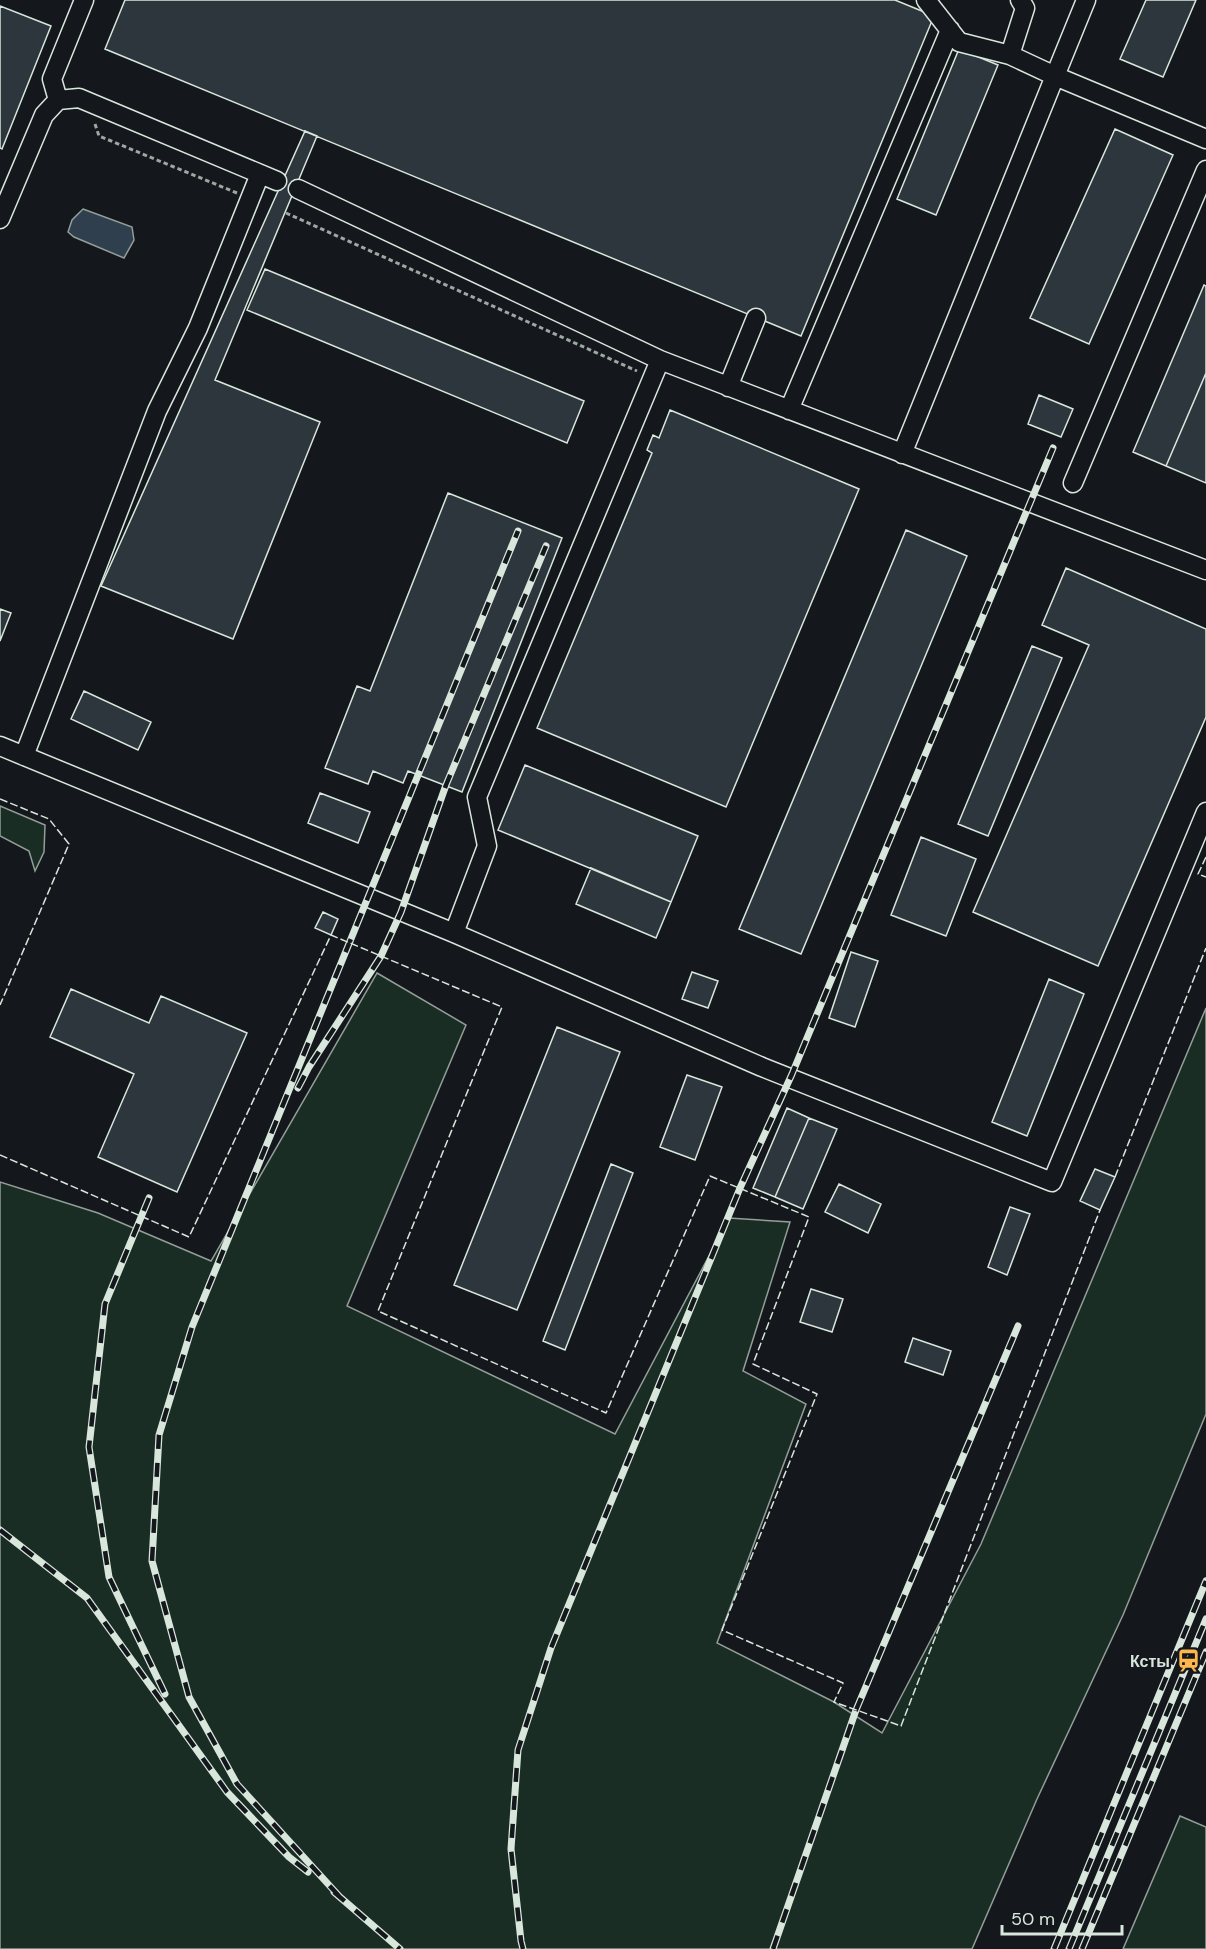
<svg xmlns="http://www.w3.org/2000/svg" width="1206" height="1949" font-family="'DM Sans',sans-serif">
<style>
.green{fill:#1a2d24;stroke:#939e99;stroke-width:1.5}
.water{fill:#2f3f4d;stroke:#939e99;stroke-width:1.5}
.building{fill:#2c363c;stroke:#d8e6dc;stroke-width:1.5}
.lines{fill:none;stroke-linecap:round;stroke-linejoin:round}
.minor-casing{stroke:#d8e6dc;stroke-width:21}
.path{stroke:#9da8a2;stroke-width:3;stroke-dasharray:4.5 3;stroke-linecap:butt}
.minor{stroke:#14181c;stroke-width:18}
.rail-casing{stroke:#d8e6dc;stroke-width:7}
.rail{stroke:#14181c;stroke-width:4.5;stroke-dasharray:14;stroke-linecap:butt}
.fence{stroke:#d8e6dc;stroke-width:1.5;stroke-dasharray:8 3;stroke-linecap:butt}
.labels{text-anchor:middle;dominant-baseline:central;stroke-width:4.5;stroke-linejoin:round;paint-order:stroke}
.poi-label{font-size:16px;font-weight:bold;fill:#d8e6dc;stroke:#14181c;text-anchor:end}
</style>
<rect width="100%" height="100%" fill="#14181c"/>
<path class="green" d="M0,806L45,825L44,852L35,871L29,851L0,836Z
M377,973L466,1025L347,1306L615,1434L729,1218L790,1222L743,1371L806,1404L717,1643L834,1702L882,1733L981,1544L1206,1008V1414L1123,1615L1037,1799L972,1949H0V1182L98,1213L211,1261Z
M1180,1816L1206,1827V1949H1123Z"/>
<path class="water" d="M83,209L132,227L134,240L124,258L74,237L68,232L72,220Z"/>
<path class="building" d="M125,0H895L934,16L801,336L105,49Z
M1146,0H1196L1163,77L1120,59Z
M0,6L51,26L2,149L0,148Z
M959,49L998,65L936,215L897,199Z
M1115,129L1173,155L1089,344L1030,318Z
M305,131L317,136L215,380L320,422L233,639L101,586Z
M265,269L584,401L567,443L247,310Z
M1204,285L1206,286V373L1166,466L1133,452Z
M1206,373V483L1166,466Z
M1039,395L1073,409L1061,437L1028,424Z
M670,410L859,489L726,807L537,728L652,453L647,450L653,435L659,438Z
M448,493L562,538L462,792L408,771L403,783L373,771L368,784L325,768L357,686L370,691Z
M906,530L967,556L801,954L739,929Z
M1066,568L1206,629V717L1098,966L973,912L1089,645L1042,625Z
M0,609L11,613L0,641Z
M1032,646L1062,658L988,836L958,824Z
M84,691L151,722L138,750L71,719Z
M525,765L698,836L671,902L498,830Z
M320,793L370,812L358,843L308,823Z
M921,837L976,859L946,936L891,915Z
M591,868L671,902L656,938L576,904Z
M323,912L338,919L331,935L315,928Z
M851,952L878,961L855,1027L829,1018Z
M692,972L718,981L708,1008L682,999Z
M1049,979L1084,994L1027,1136L992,1122Z
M71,989L149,1023L161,996L247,1033L177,1192L98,1157L134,1074L50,1037Z
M557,1027L620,1052L517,1310L454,1285Z
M687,1075L722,1087L695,1160L660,1147Z
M787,1108L809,1118L775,1197L753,1188Z
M809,1118L837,1129L803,1209L775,1197Z
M611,1164L633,1173L565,1350L543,1341Z
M1095,1169L1115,1177L1100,1210L1080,1201Z
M839,1184L881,1204L868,1233L825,1212Z
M1010,1207L1030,1214L1007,1275L988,1267Z
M811,1289L843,1299L832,1332L800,1322Z
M913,1338L951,1351L943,1375L905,1362Z"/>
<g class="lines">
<defs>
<path id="minor" d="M926,0L959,42L1010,55L1025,8L1020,0
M1010,55L1055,76L1086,0
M58,100L52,79L84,0
M298,189L660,360L1206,570
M0,219L44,115L58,100L79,98L277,181
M728,387L756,318
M789,410L950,30
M902,454L1055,76L1206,139
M1073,483L1206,170
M0,746L454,933L762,1067L1052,1182L1206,812
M24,756L157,411L198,328L260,174
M454,933L487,846L477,797L660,360"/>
</defs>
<use href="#minor" class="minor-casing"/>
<path class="path" d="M95,124L99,136L237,193
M286,213L637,371"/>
<use href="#minor" class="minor"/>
<defs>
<path id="rail" d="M298,1088L309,1067L381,956L401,912L446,785L546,546
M149,1198L105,1304L89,1447L109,1577L165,1694
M0,1530L87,1598L227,1792L289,1857L308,1872
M334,1892L400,1949
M339,1896L237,1784L189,1697L152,1561L159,1435L192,1327L518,531
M523,1949L521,1941L511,1849L518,1750L551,1648L740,1188L792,1074L1053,448
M773,1949L856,1710L1018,1326
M1054,1949L1206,1581
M1069,1949L1206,1619
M1082,1949L1206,1652"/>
</defs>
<use href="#rail" class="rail-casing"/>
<use href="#rail" class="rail"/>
<path class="fence" d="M0,799L49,819L69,844L0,1005
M1206,857L1198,874L1206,877
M0,1155L189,1237L331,935L502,1007L378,1311L606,1413L710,1176L809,1217L753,1364L817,1394L722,1630L843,1683L834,1702L901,1726L1100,1210
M1115,1177L1206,948"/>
</g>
<defs>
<symbol id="station-bare" viewBox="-9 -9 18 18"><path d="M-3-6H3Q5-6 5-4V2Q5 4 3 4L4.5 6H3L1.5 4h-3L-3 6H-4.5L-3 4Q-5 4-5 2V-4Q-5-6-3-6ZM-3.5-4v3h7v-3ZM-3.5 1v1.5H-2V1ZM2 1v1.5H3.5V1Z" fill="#ffb74d" stroke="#14181c" stroke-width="2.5" paint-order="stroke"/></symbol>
</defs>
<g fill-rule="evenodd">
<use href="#station-bare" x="1172" y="1644" width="33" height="33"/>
</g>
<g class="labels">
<g class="poi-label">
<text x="1170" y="1661">Ксты</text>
</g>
</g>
<path d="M1002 1925v9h120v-9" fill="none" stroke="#d8e6dc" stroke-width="3"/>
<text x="1011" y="1925" font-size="18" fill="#d8e6dc" stroke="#14181c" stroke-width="4.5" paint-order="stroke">50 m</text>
</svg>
